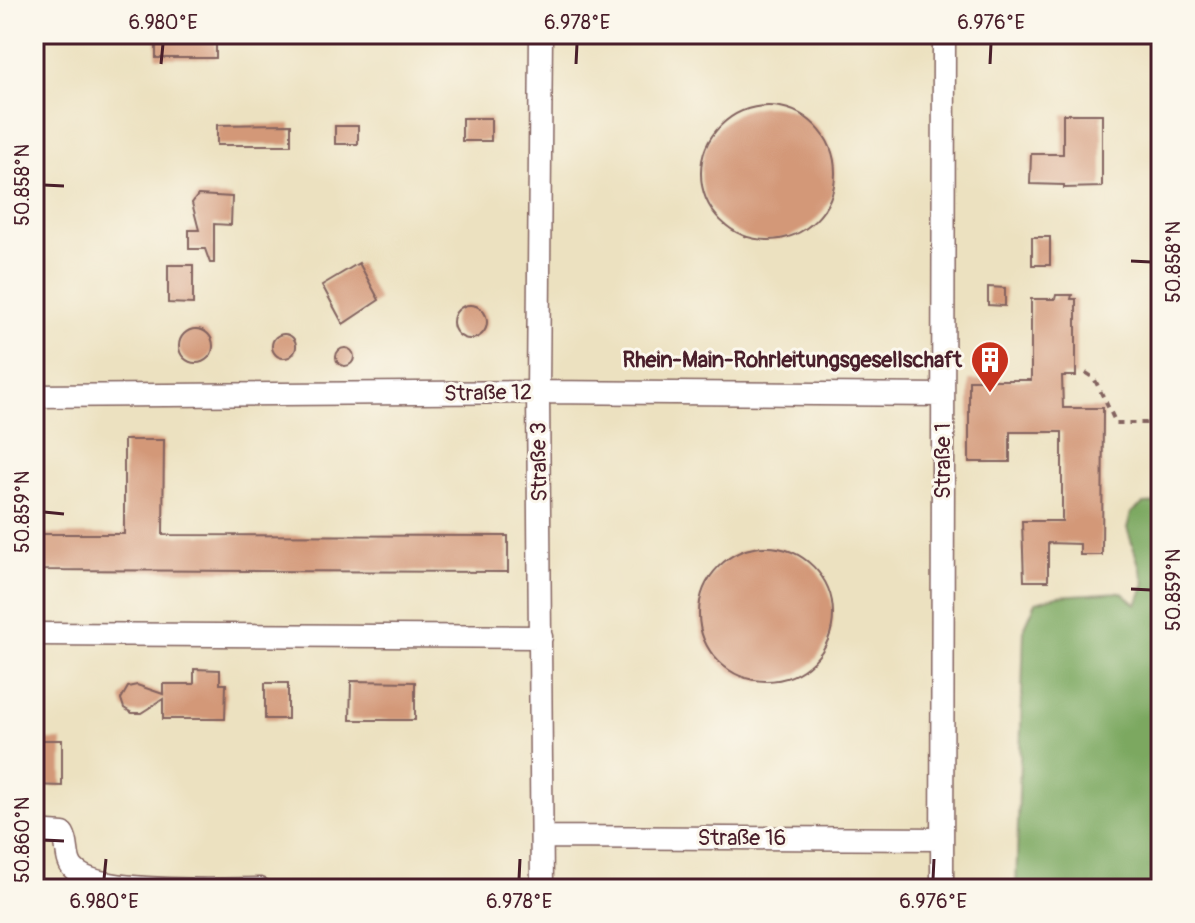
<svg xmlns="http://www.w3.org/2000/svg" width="1195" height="923" font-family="Pangolin,sans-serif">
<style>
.forest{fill:#7ca860;stroke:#636446;stroke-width:2}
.building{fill:#d39878}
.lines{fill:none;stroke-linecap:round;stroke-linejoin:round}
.minor-casing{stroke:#83635f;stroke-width:25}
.path{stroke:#83635f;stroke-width:4;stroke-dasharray:6 6;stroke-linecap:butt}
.minor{stroke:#fff;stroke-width:22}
.ticks{fill:none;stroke:#4a1f2b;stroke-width:3}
.labels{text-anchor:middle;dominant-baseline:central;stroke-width:6;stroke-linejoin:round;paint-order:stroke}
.poi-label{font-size:22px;font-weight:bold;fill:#4a1f2b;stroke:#fbf7ec;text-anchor:end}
.street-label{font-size:22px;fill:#4a1f2b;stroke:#fbf7ec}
.neatline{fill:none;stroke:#4a1f2b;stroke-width:3}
.ticks-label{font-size:20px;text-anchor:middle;fill:#4a1f2b}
</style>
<rect width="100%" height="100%" fill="#fbf7ec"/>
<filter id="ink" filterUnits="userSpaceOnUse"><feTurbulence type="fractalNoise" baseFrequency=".0125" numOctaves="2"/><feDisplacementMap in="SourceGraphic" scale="16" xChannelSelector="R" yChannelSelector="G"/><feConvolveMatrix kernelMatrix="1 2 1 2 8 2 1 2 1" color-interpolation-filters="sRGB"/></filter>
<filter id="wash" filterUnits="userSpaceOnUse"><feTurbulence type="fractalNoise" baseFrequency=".006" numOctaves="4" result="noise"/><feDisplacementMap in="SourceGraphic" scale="32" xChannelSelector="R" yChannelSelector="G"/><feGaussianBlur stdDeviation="1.8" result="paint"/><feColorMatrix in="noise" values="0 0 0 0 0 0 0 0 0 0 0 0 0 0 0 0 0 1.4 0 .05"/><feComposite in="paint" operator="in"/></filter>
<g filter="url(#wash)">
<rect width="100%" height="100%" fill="#ece1c0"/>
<path class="forest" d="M1161,503V889H1016L1024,629L1036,602L1057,596L1121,592L1137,605L1145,583L1127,528L1131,513L1143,504Z"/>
<g id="blocks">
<path class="building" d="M156,34H216V58H156Z
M701 173a67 67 0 1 1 134 0a67 67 0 1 1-134 0Z
M1063,114H1102V187L1064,188V185L1030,184L1031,154H1063Z
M462,118H491V141H462Z
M291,124V145H217V125Z
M335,126H358V144H335Z
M198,195L232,197L231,225L214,224V263H210L205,249H189V230H199L192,203Z
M1032,237H1050V265H1032Z
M359,263L379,300L343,324L322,285Z
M168,265H193V304L168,303Z
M988,287L1005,288V306L988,305Z
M1056,295H1072L1071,299H1076V376H1062L1063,408H1103L1102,555H1080V544L1048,543V581H1024L1022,521H1062V432H1010V462H969V380H1031V299H1055Z
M453 322a17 17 0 1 1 34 0a17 17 0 1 1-34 0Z
M179 346a17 17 0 1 1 34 0a17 17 0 1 1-34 0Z
M272 346a12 12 0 1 1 24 0a12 12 0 1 1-24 0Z
M336 357a9 9 0 1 1 18 0a9 9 0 1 1-18 0Z
M124,440H164L163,535L508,536V572L34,570V534H124Z
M699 614a67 67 0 1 1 134 0a67 67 0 1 1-134 0Z
M194,669L220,670V684H226L225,719H163V699L141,713H132L124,708L121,699L128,687L137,685L163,694V684H194Z
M351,681L415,682V720H350Z
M265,683H288V719H265Z
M36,740H62V786L34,785Z"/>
</g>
</g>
<g filter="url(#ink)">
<use href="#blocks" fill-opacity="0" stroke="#83635f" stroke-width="2"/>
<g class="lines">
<defs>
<path id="minor" d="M541,34L538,392L542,889
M34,396L538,392L943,395
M34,634L541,637
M34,832L63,834C69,844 65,859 73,868C95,896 223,889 260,889
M543,837L942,839
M942,889L944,34"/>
</defs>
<use href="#minor" class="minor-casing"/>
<path class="path" d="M1086,373L1094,378L1116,423H1161"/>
<use href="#minor" class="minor"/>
</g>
</g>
<path class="ticks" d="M161,64L163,44M576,64L577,44M990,64L991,44M44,185L64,186M1131,261L1151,262M44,512L64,514M1131,589L1151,590M44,840L64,841M104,879L106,859M519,879L520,859M933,879L934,859"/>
<defs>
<symbol id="building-pin" viewBox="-11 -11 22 30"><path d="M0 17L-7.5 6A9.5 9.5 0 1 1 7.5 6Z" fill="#c8321e" stroke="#fbf7ec"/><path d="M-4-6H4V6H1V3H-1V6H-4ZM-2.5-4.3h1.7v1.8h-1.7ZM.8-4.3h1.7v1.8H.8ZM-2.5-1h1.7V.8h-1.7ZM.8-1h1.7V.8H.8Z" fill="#fff"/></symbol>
</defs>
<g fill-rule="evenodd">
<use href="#building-pin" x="968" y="338" width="44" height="60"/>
</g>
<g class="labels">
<g class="poi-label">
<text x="962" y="360">Rhein-Main-Rohrleitungsgesellschaft</text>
</g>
<g class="street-label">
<text transform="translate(488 393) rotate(-1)">Straße 12</text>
<text transform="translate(943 461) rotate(-90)">Straße 1</text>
<text transform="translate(539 462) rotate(-91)">Straße 3</text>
<text x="742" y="838">Straße 16</text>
</g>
</g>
<rect width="1195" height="923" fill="none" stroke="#fbf7ec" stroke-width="88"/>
<rect x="44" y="44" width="1107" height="835" class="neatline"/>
<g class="ticks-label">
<text x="163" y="29">6.980°E</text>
<text x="577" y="29">6.978°E</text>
<text x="991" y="29">6.976°E</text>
<text transform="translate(22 185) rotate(-90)" y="7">50.858°N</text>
<text transform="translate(1173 262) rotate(-90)" y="7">50.858°N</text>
<text transform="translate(22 512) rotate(-90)" y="7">50.859°N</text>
<text transform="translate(1173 590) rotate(-90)" y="7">50.859°N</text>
<text transform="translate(22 840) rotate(-90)" y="7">50.860°N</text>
<text x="104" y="908">6.980°E</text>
<text x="519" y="908">6.978°E</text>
<text x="933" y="908">6.976°E</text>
</g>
</svg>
